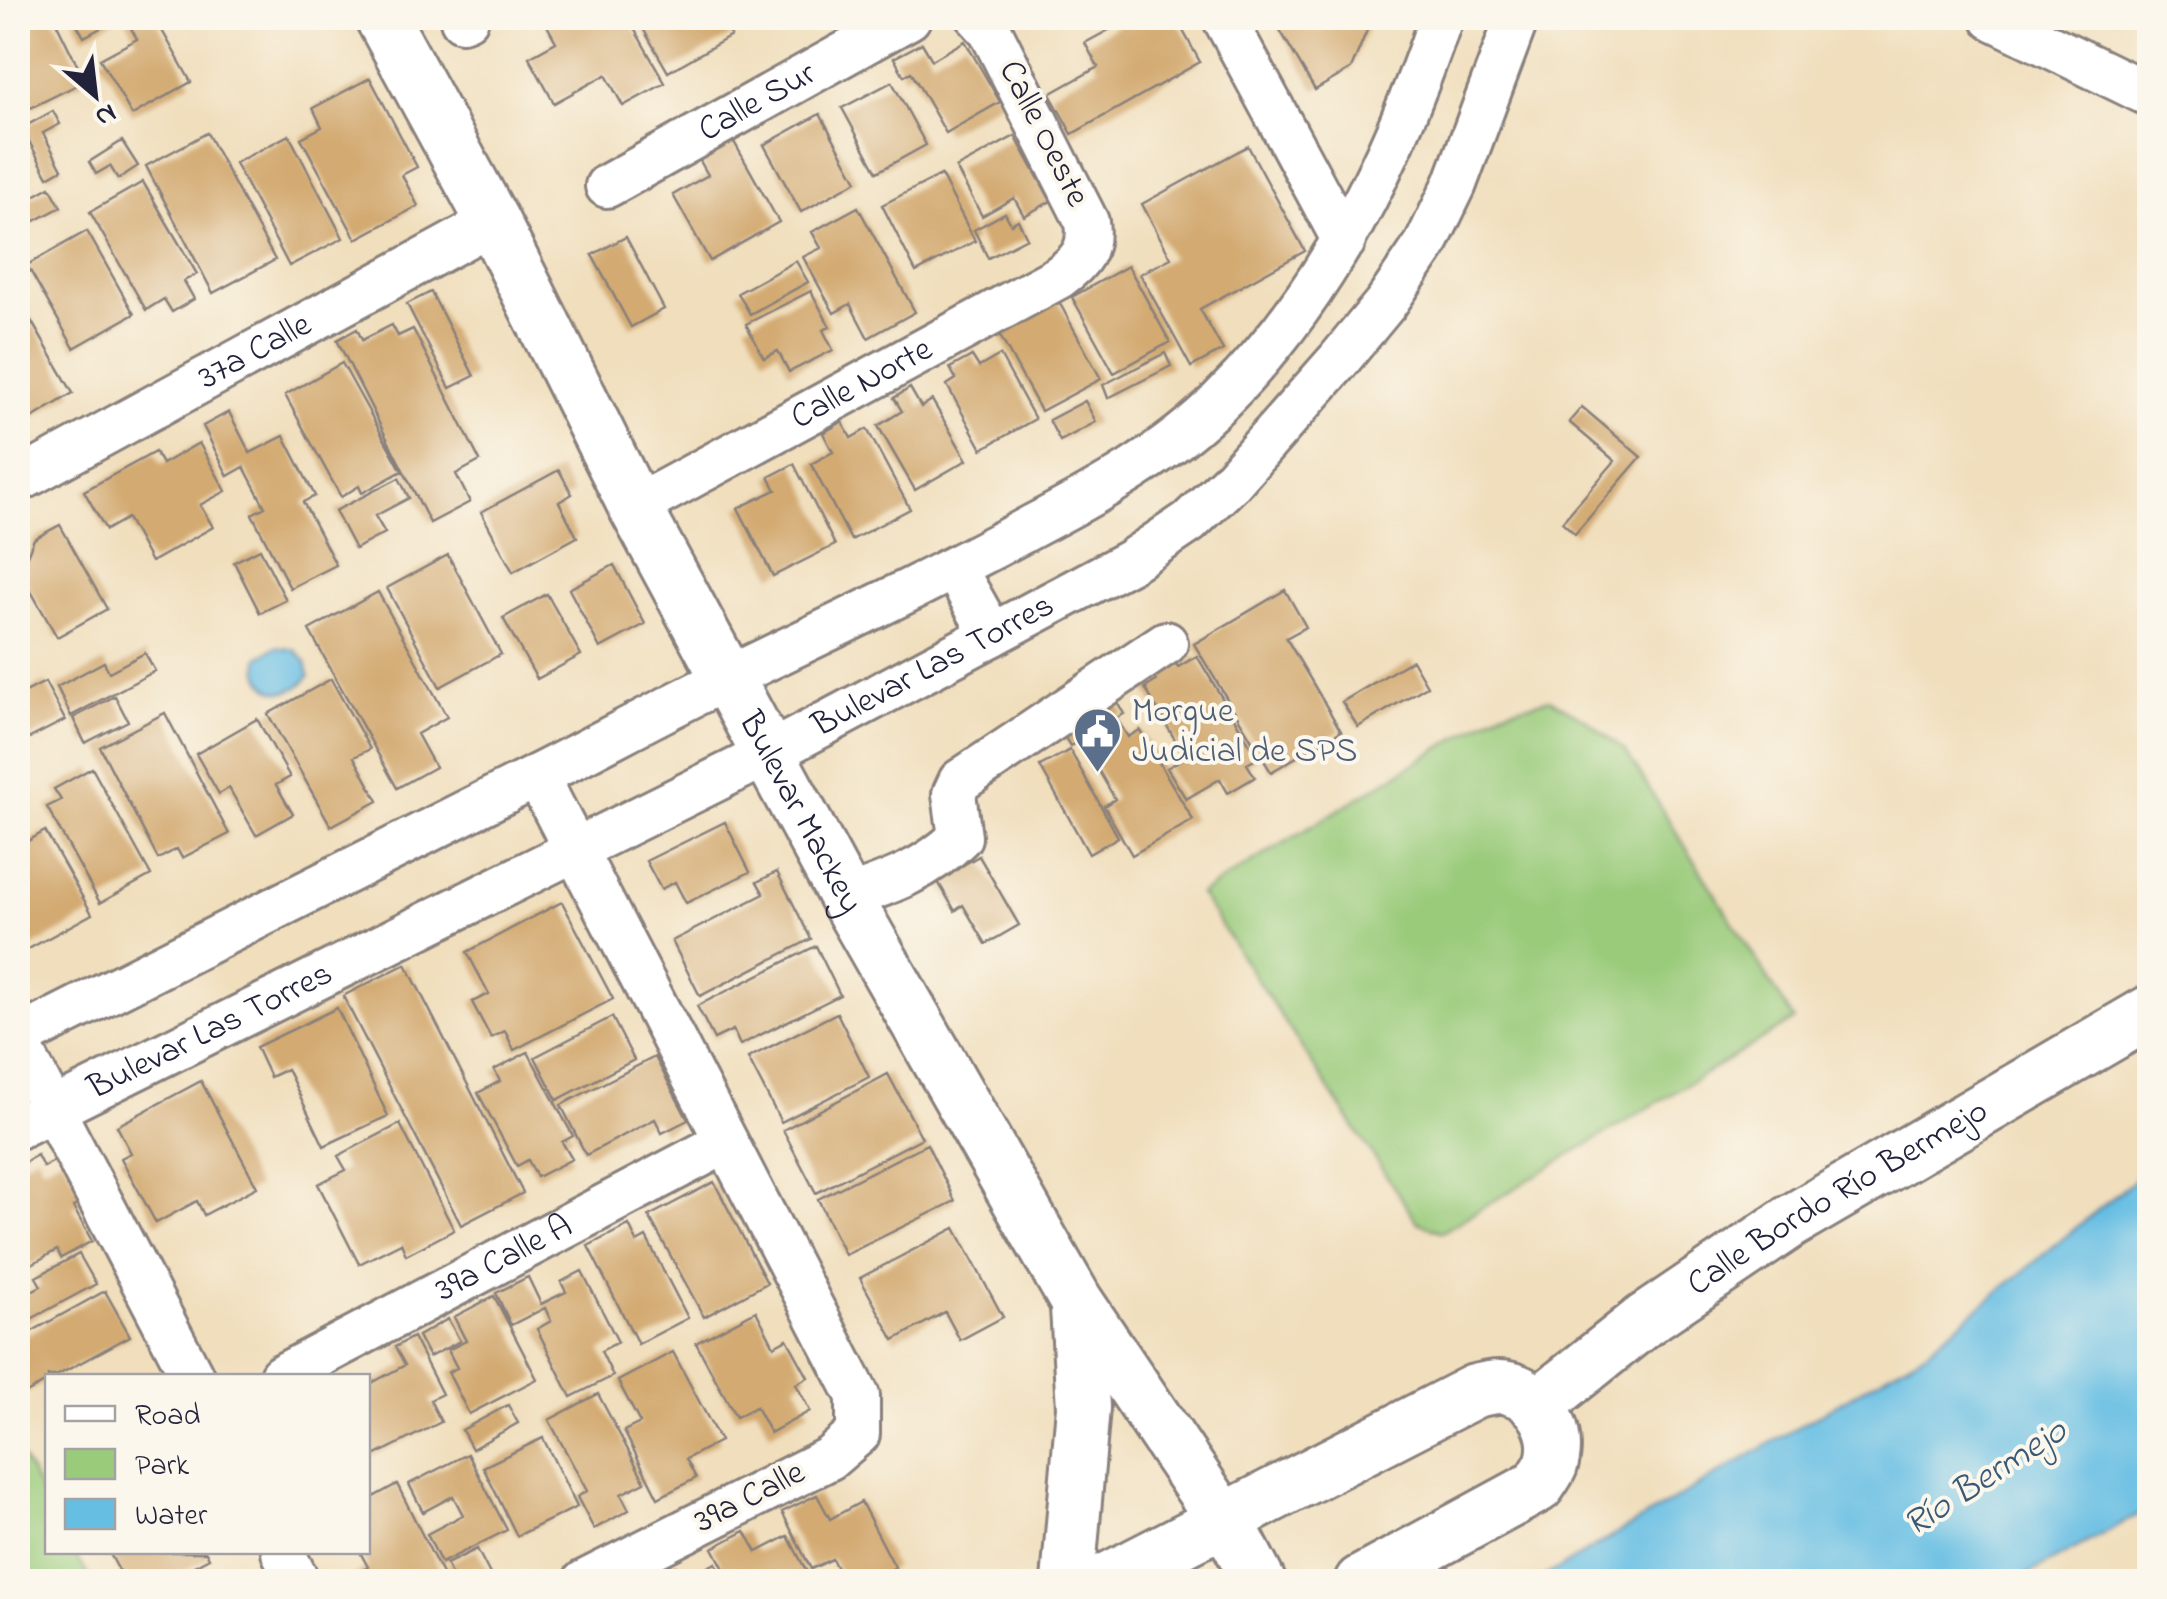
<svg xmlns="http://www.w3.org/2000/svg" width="2167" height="1599" font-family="'Indie Flower',sans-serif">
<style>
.green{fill:#9acb7a;stroke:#5e765a;stroke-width:2.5}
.water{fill:#66bee3;stroke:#44708f;stroke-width:2.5}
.building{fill:#d3aa72}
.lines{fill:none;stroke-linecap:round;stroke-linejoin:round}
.minor-casing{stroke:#89807c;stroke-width:48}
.major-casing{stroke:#89807c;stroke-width:58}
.minor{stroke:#fff;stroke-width:42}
.major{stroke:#fff;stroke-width:52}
.labels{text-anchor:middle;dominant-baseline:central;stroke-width:8;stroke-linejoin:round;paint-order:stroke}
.street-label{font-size:35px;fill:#22223b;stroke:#fbf7ec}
.service-label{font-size:35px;fill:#4e5e75;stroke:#fbf7ec;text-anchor:start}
.water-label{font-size:38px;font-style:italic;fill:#3a5976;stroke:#fbf7ec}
</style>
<rect width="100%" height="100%" fill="#fbf7ec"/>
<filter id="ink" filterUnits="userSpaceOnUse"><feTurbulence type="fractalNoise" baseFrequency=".01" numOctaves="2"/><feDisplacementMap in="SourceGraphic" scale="20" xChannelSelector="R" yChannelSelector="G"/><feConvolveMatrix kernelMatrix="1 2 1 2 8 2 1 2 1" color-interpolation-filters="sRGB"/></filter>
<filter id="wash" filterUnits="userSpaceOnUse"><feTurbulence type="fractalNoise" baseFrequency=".0048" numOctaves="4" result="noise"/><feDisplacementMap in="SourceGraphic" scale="40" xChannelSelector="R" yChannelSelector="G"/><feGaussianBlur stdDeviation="2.25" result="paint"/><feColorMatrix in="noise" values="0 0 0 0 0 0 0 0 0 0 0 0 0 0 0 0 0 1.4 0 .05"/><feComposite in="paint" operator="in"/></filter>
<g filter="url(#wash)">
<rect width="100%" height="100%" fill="#f0debc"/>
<path class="green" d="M1550,699L1585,719L1625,750L1794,1020L1442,1232L1417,1222L1200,894L1501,711Z
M18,1450L47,1503L48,1552H74L91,1581H18Z"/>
<path class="water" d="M276,647L295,650L306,662L309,676C289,704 253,692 259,657Z
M2149,1168V1509L2015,1581H1537L1925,1352Z"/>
<g id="blocks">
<path class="building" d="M18,18H54L85,81L22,112L18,103Z
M73,18H119L84,37Z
M125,18H155L191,82L132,115L100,59L137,39Z
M543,18H628L665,83L623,106L606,75L554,103L529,57L556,42Z
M637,18H721L731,36L668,72Z
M1131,18H1158L1162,25L1176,18L1200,62L1072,134L1050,94L1098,67L1085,43Z
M1273,18H1372L1351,69L1315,90Z
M965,41L1000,102L946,133L911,72L904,76L894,58L922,43L932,60Z
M370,78L417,167L402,175L418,206L356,239L301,138L322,127L313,108Z
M892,82L926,145L877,172L842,108Z
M53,111L60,124L43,133L62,169L48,177L22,128Z
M820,114L857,181L801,212L764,145Z
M207,133L275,260L213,293L146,166Z
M289,135L343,238L289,266L235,163Z
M1015,136L1051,201L1024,216L1014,198L982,216L956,168Z
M733,140L779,222L710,261L673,195L708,175L699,159Z
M122,141L138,166L118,179L110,166L96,174L89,162Z
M1248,146L1305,251L1200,309L1223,350L1191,367L1140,274L1171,258L1142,204Z
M941,175L975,241L916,272L882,205Z
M143,182L197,274L184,281L194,299L172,312L164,299L146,310L90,212Z
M50,187L61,207L18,230V205Z
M858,207L915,312L868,338L850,304L834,313L803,257L821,248L812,232Z
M1005,213L1011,224L1018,220L1027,238L988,258L974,230Z
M87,231L134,314L74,348L27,265Z
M626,237L664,309L631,327L592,255Z
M796,261L808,282L750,314L738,293Z
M1128,266L1170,342L1114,373L1072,297Z
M811,291L830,327L823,330L833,350L789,372L778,351L764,358L746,324Z
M431,292L474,376L450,388L407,304Z
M18,298L73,393L32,418L18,394Z
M1058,300L1101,379L1041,411L998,332Z
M392,325L398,336L413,329L480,461L456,474L470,502L430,523L337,340L357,329L362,340Z
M1165,353L1171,366L1108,398L1103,385Z
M1000,355L1035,419L982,449L947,385L956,379L950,368L972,356L979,367Z
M342,363L402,471L362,493L359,486L341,497L285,395Z
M910,388L921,407L932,400L967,460L915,490L878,426L902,411L894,398Z
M1085,401L1096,422L1060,441L1049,420Z
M1582,407L1641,457L1575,534L1562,522L1615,461L1569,422Z
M229,412L250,453L284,436L315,496L303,502L336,565L290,588L252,514L265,507L244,467L228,476L203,426Z
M842,422L851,438L867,429L910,509L851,540L811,464L833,452L823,433Z
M199,443L226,491L200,505L213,527L151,562L127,518L106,530L84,491L155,452L162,464Z
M794,464L835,545L773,576L738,508L776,490L769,477Z
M559,470L572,494L559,502L577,537L513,572L481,512Z
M399,478L409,498L375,516L385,533L355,549L335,511Z
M60,525L107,609L57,637L20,572L34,539Z
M260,549L286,600L260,613L234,562Z
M448,555L501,654L440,687L387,588Z
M614,565L645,624L600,648L569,589Z
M1285,590L1306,627L1286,638L1341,731L1271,772L1194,644Z
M378,592L447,717L417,734L435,767L397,788L309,630Z
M547,594L581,655L537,679L503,618Z
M145,653L155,671L71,716L57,687L104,662L109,672Z
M1197,656L1258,758L1247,764L1255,777L1228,793L1220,779L1186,799L1167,768L1185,757L1145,688L1156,681L1151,672L1173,658L1178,667Z
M1412,660L1427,686L1358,727L1342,702Z
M331,679L370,749L354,757L378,801L331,826L268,714Z
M45,682L65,720L18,744V696Z
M1113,694L1124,714L1116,718L1128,737L1140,730L1193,820L1132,855L1104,806L1115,799L1081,740L1070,746L1058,726Z
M115,696L128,721L85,743L73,718Z
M165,713L229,834L182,858L177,849L158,859L100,747Z
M257,719L290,777L276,785L293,814L256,835L229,788L219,794L196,754Z
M1070,750L1118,837L1089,854L1040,766Z
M92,768L151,875L100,903L47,807L61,800L54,789Z
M725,822L750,872L686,903L675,882L661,889L646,861Z
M45,831L92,914L21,953L18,947V847Z
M979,856L1019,925L986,944L963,905L955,911L937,880Z
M777,872L811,939L700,996L672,941L764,894L757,882Z
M562,902L613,999L514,1050L505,1031L491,1038L472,1002L489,994L467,952Z
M816,946L840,995L740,1045L733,1030L714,1039L697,1006Z
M406,964L523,1193L461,1225L343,996Z
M337,1008L388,1116L324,1146L287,1069L270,1077L256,1047Z
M837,1013L869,1077L781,1122L748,1058Z
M612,1017L634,1060L557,1100L535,1057Z
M528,1052L573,1136L562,1142L572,1159L537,1177L528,1160L517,1166L478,1093L500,1081L494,1070Z
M655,1057L688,1120L662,1133L655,1119L586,1155L561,1105Z
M888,1074L922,1138L816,1193L783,1130Z
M201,1081L257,1187L204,1215L197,1201L156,1223L121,1158L131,1153L117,1126Z
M400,1124L454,1230L406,1255L401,1243L359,1264L318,1184L346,1170L338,1156Z
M927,1144L955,1201L845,1255L818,1199Z
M37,1155L43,1167L62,1157L85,1201L73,1207L92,1241L61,1258L57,1250L30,1265L18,1241V1166Z
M714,1182L767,1283L704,1317L649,1216Z
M629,1225L637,1242L646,1237L688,1318L638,1344L588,1246Z
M955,1228L1003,1317L960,1340L945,1312L894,1340L860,1278Z
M79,1254L96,1284L18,1326V1298L41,1286L36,1277Z
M582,1271L618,1342L601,1351L613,1376L571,1397L537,1329L551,1321L545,1308L511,1325L496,1293L528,1277L541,1304L566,1292L561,1282Z
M105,1291L130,1336L56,1376H48V1381L19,1397L18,1339Z
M494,1296L537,1379L469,1414L448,1372L457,1368L448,1350L466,1341L454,1317Z
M756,1311L774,1346L787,1339L808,1377L796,1384L810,1411L770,1433L756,1407L736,1417L696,1343Z
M448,1319L460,1341L429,1357L418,1336Z
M413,1337L442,1394L430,1400L441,1422L368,1459V1385L405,1365L395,1347Z
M673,1352L720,1441L686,1459L696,1478L658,1498L624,1431L640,1423L618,1381Z
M598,1394L645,1482L621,1494L629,1510L594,1529L577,1497L587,1491L549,1420Z
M508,1405L518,1423L472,1449L462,1430Z
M543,1438L577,1507L517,1536L483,1467Z
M468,1454L507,1530L441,1563L427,1534L463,1515L453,1496L423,1512L409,1484Z
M397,1484L446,1582H353V1576L368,1567L360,1552H368V1500Z
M817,1495L830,1519L861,1502L895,1567L868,1582H844L832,1559L811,1569L782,1512Z
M745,1531L757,1552L788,1536L812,1582H740L737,1575L729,1578L713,1548Z
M477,1549L493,1580L455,1582L446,1564Z
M109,1552H206L209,1558L164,1582H125Z
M716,1563L725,1582H646L676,1566L683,1579Z
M205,1566L213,1582H177Z"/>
</g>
</g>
<g filter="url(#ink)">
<use href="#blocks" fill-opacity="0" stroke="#89807c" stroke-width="2.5"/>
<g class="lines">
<defs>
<g id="minor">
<path d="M1224,18L1344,241"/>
<path d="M1992,18L2150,95"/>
<path d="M462,20L467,18"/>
<path id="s1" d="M607,186L909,18"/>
<path id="s2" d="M18,481L493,222"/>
<path id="s3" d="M635,507L1059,277C1081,261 1091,249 1087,222L990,30L979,18"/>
<path d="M955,569L992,635"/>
<path d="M537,776L858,1396V1434L830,1458L584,1582"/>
<path d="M846,898C889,883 927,870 960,837L954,794L960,781L1166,643"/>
<path d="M18,1038C191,950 364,864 537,776C602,743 666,708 732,676C833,627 934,580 1033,526C1100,491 1167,454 1221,400C1328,294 1393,159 1441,18"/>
<path d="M18,1043L192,1376"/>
<path id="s4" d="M18,1127L768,754L1131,561L1189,522L1231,482L1338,361L1386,303L1426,244L1455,184L1517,18"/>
<path id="s5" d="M281,1376L726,1142"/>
<path d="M283,1552L298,1582"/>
</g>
<g id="major">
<path id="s6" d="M382,18L493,222L635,507L846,898L1076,1301L1238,1542L1259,1582"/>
<path id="s7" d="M1538,1405L1645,1320L1790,1222L2150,1012"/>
<path d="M1068,1582L1083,1407L1077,1308"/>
<path d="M1103,1582L1475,1391C1486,1389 1497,1385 1508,1388C1541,1395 1562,1433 1551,1465C1548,1472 1542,1480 1538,1486L1361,1582"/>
</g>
</defs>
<use href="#minor" class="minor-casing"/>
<use href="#major" class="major-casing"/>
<use href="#minor" class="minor"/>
<use href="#major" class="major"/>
</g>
</g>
<defs>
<symbol id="civic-pin" viewBox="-11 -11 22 30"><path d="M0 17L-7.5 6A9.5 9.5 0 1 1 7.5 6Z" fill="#5c6f8a" stroke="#fbf7ec"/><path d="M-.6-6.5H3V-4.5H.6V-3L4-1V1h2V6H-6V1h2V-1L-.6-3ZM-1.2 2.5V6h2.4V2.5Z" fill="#fff"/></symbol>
</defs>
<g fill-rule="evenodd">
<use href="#civic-pin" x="1070" y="704" width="55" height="75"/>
</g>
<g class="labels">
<g class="street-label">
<text stroke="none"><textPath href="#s1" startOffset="172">Calle Sur</textPath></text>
<text transform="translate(1043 134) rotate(63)">Calle Oeste</text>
<text stroke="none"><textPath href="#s2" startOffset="270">37a Calle</textPath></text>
<text stroke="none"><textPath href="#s3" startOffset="258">Calle Norte</textPath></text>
<text stroke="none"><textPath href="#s4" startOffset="1025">Bulevar Las Torres</textPath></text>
<text stroke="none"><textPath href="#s6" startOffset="898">Bulevar Mackey</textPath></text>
<text stroke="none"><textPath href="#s4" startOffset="215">Bulevar Las Torres</textPath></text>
<text stroke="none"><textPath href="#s7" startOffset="365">Calle Bordo Río Bermejo</textPath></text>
<text stroke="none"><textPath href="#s5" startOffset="252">39a Calle A</textPath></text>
<text transform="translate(750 1498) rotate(-27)">39a Calle</text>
</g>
<g class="service-label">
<text x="1132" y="712">Morgue<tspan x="1132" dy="40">Judicial de SPS</tspan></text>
</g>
<g class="water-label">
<text transform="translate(1986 1479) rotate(-33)">Río Bermejo</text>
</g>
</g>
<rect width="2167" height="1599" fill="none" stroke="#fbf7ec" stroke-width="60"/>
<rect x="45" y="1374" width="325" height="180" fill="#fbf7ec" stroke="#a4a2a5" stroke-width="2.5"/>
<rect x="65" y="1406" width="50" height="15" fill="#ffffff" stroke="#a4a2a5" stroke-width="2.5"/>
<text x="135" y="1424" font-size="30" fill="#22223b">Road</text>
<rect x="65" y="1449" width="50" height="30" fill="#9acb7a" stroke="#a4a2a5" stroke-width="2.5"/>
<text x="135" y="1474" font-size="30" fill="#22223b">Park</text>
<rect x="65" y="1499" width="50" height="30" fill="#66bee3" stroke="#a4a2a5" stroke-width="2.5"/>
<text x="135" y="1524" font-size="30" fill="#22223b">Water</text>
<g transform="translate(95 95) rotate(152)" stroke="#fbf7ec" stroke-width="8" paint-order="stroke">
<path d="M0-8L18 38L0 25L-18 38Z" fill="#22223b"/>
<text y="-15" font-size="28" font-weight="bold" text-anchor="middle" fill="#22223b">N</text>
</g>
</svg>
